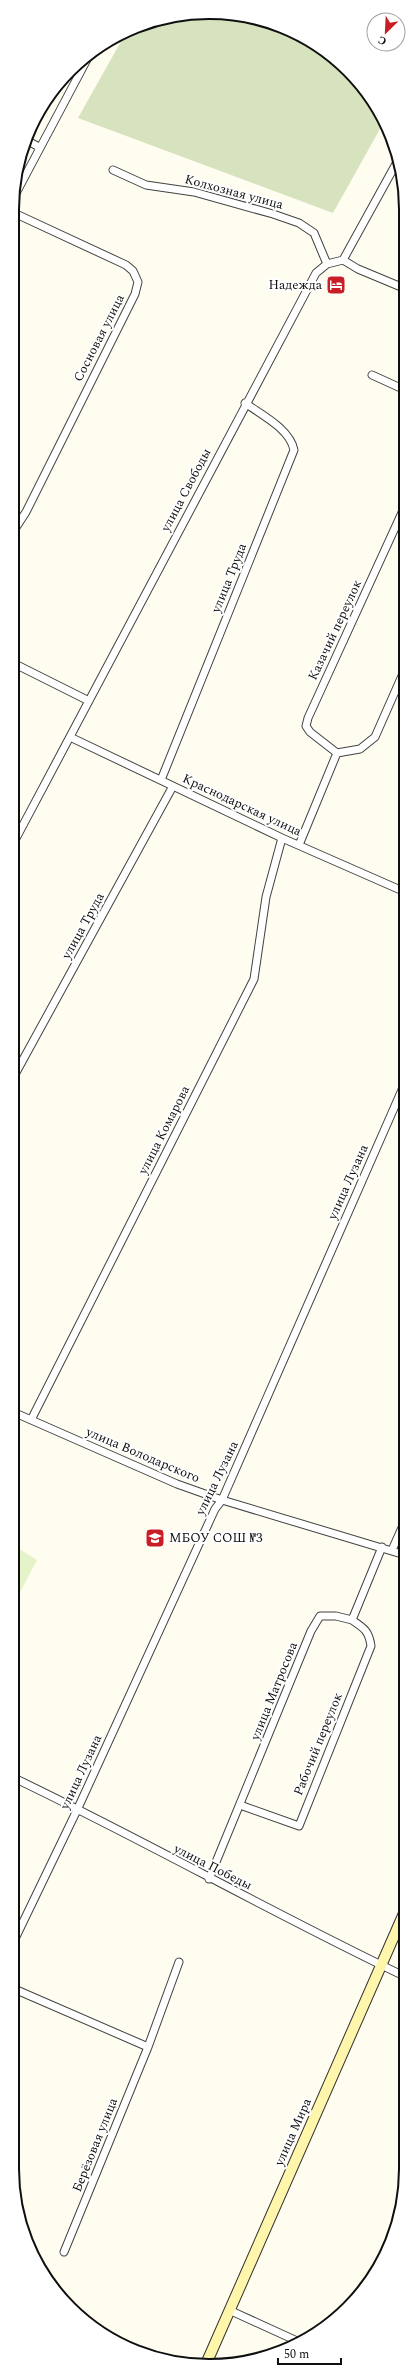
<svg xmlns="http://www.w3.org/2000/svg" width="418" height="2378" font-family="Spectral,serif">
<style>
.cemetery{fill:#d7e3bf}
.pitch{fill:#e5f3c9}
.lines{fill:none;stroke-linecap:round;stroke-linejoin:round}
.minor-casing{stroke:#424242;stroke-width:9}
.secondary-casing{stroke:#313131;stroke-width:12}
.minor{stroke:#fff;stroke-width:7}
.secondary{stroke:#fff6ab;stroke-width:10}
.labels{text-anchor:middle;dominant-baseline:central;stroke-width:4;stroke-linejoin:round;paint-order:stroke}
.street-label{font-size:13px;fill:#0f0f0f;stroke:#fff}
.poi-label{font-size:13px;fill:#0f0f0f;stroke:#fff;text-anchor:end}
.rim{fill:none;stroke:#0f0f0f;stroke-width:2}
</style>
<rect width="100%" height="100%" fill="#fffcf0"/>
<path class="cemetery" d="M234,14L296,32L348,70L385,120L333,213L78,118L124,36L158,19Z"/>
<path class="pitch" d="M13,1545L37,1560L15,1602L12,1600Z"/>
<g class="lines">
<defs>
<path id="minor" d="M28,141L39,147
M113,170L146,185L194,192L273,214L299,223L314,233L327,264
M14,197L91,52
M343,260L358,269L406,289
M372,375L405,390
M13,532L26,512L135,294L138,282L133,271L126,265L14,213
M13,663L89,701
M70,737L282,838L405,892
M337,753L310,732L306,726L308,718L405,506
M337,753L360,749L375,737L405,669
M161,780L294,450C290,429 262,415 245,403
M13,844L316,273L327,264L343,260L397,162
M299,845L337,753
M13,1078L173,786
M13,1412L177,1484L222,1500L405,1555
M31,1420L254,979L266,897L282,838
M392,1550L405,1521
M12,1777C144,1840 272,1913 404,1976
M240,1805L299,1826L371,1646C369,1631 364,1628 352,1620
M209,1879L311,1631L320,1616H336L352,1620L382,1547
M12,1945L78,1808L215,1509L222,1500L405,1083
M12,1988L148,2047
M64,2252L148,2047L179,1962
M229,2310L297,2341"/>
<path id="secondary" d="M206,2364L405,1911"/>
</defs>
<use href="#minor" class="minor-casing"/>
<use href="#secondary" class="secondary-casing"/>
<use href="#minor" class="minor"/>
<use href="#secondary" class="secondary"/>
</g>
<defs>
<symbol id="hotel-square" viewBox="-11 -11 22 22"><rect x="-9" y="-9" width="18" height="18" rx="4" fill="#c81e26" stroke="#fff"/><path d="M-6-4.5h1.5V1H6V5H4.5V3h-9V5H-6ZM-4 0a1.8 1.8 0 1 1 3.6 0ZM.5 0V-2.5h3Q6-2.5 6 0Z" fill="#fff"/></symbol>
<symbol id="school-square" viewBox="-11 -11 22 22"><rect x="-9" y="-9" width="18" height="18" rx="4" fill="#c81e26" stroke="#fff"/><path d="M0-5L7-2L0 1L-7-2ZM-4 1L0 2.5L4 1V4Q0 6-4 4Z" fill="#fff"/></symbol>
</defs>
<g fill-rule="evenodd">
<use href="#hotel-square" x="325" y="274" width="22" height="22"/>
<use href="#school-square" x="144" y="1527" width="22" height="22"/>
</g>
<g class="labels">
<g class="street-label">
<text transform="translate(234 192) rotate(15)">Колхозная улица</text>
<text transform="translate(99 338) rotate(-63)">Сосновая улица</text>
<text transform="translate(186 490) rotate(-62)">улица Свободы</text>
<text transform="translate(229 578) rotate(-68)">улица Труда</text>
<text transform="translate(335 630) rotate(-65)">Казачий переулок</text>
<text transform="translate(242 805) rotate(25)">Краснодарская улица</text>
<text transform="translate(83 926) rotate(-61)">улица Труда</text>
<text transform="translate(164 1130) rotate(-63)">улица Комарова</text>
<text transform="translate(348 1182) rotate(-66)">улица Лузана</text>
<text transform="translate(143 1455) rotate(23)">улица Володарского</text>
<text transform="translate(217 1478) rotate(-64)">улица Лузана</text>
<text transform="translate(274 1691) rotate(-68)">улица Матросова</text>
<text transform="translate(318 1744) rotate(-68)">Рабочий переулок</text>
<text transform="translate(81 1772) rotate(-65)">улица Лузана</text>
<text transform="translate(213 1867) rotate(27)">улица Победы</text>
<text transform="translate(293 2132) rotate(-66)">улица Мира</text>
<text transform="translate(95 2145) rotate(-68)">Берёзовая улица</text>
</g>
<g class="poi-label">
<text x="322" y="285">Надежда</text>
<text x="169" y="1538" text-anchor="start">МБОУ СОШ №3</text>
</g>
</g>
<path d="M0 0H418V2378H0ZM209 19H209A190 190 0 0 1 399 209V2169A190 190 0 0 1 209 2359H209A190 190 0 0 1 19 2169V209A190 190 0 0 1 209 19Z" fill="#fff" fill-rule="evenodd"/>
<path class="rim" d="M209 19H209A190 190 0 0 1 399 209V2169A190 190 0 0 1 209 2359H209A190 190 0 0 1 19 2169V209A190 190 0 0 1 209 19Z"/>
<g transform="translate(386 32) rotate(204)"><circle r="19" fill="#ffffff" stroke="#9f9f9f"/>
<path d="M0-3L7 15L0 10L-7 15Z" fill="#c81e26"/>
<text y="-6" font-size="11" font-weight="bold" text-anchor="middle" fill="#0f0f0f">С</text>
</g>
<path d="M278 2358v6h63v-6" fill="none" stroke="#0f0f0f" stroke-width="2"/>
<text x="284" y="2358" font-size="12" fill="#0f0f0f" stroke="#ffffff" stroke-width="3" paint-order="stroke">50 m</text>
</svg>
